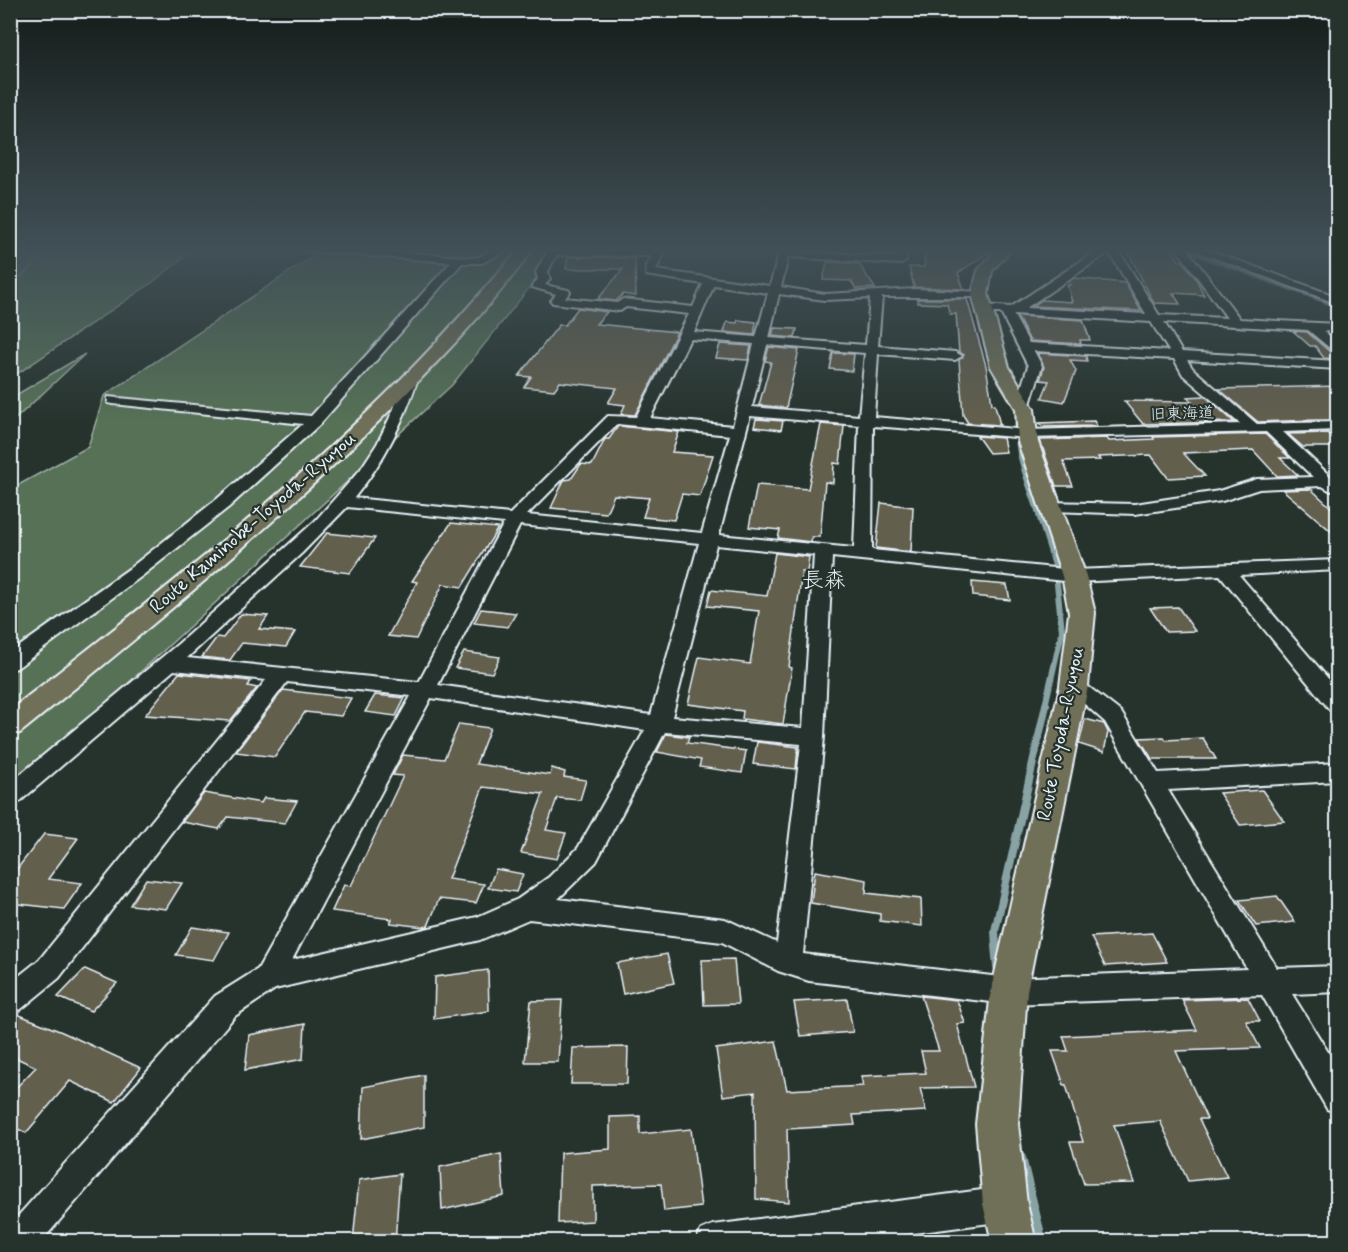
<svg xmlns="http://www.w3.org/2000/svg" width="1348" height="1252" font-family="Mynerve,'Klee One',sans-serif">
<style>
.green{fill:#577156;stroke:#a0b1a7;stroke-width:1.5}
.water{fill:#4a6f6e;stroke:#89a3a5;stroke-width:1.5}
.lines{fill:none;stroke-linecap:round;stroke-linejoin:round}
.stream-far4{stroke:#89a3a5;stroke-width:4}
.stream-far3{stroke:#89a3a5;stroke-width:4.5}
.stream-far2{stroke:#89a3a5;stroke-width:6}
.stream-far1{stroke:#89a3a5;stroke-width:8}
.stream{stroke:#89a3a5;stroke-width:10}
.building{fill:#645e4d;stroke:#e8f1f8;stroke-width:1.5}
.minor-casing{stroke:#e8f1f8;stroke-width:4}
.major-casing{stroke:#e8f1f8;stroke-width:4}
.minor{fill:#26332d;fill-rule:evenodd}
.major{fill:#706f59;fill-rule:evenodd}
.labels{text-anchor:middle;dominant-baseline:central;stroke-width:4.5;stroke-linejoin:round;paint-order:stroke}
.far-street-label{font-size:16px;fill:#e8f1f8;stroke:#26332d}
.street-label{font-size:20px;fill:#e8f1f8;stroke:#26332d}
.quarter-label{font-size:22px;fill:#e8f1f8;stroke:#26332d}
</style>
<rect width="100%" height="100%" fill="#26332d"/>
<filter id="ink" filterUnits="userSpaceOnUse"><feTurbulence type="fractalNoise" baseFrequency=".0167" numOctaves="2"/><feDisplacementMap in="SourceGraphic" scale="12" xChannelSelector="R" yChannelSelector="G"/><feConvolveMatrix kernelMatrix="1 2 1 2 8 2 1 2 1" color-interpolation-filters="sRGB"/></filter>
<g filter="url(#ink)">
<path class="green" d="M50,248H196L153,282L11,378V285Z
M325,248H561L452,385L11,791V489L88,447L104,396Z
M85,354L11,423V398Z"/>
<path class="water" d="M15,248H52L11,286V251Z"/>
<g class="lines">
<path class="stream-far4" d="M1180,248L1338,306
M1015,305L1099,248"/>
<path class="stream-far3" d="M1019,407C1010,445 1028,481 1039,516"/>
<path class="stream-far2" d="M1039,515L1055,565L1062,631L1045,706"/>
<path class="stream-far1" d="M996,947L995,931L1046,705"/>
<path class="stream" d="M996,946L998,967
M1021,1158L1042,1242"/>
</g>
<path class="building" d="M925,248H995L958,273L964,289L914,287L909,267H924Z
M1126,248H1171L1179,261H1183L1196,279L1204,295L1173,293L1180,304L1154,303Z
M568,257L635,258L636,296L623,294L616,301L598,299L623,269H566Z
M827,262L859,264L875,288L856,289L851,281L823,280Z
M1074,278L1125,283L1141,311L1033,306L1042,300L1072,302L1067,285H1070L1069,282Z
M917,299H967L986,366L992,404L995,405L1000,425L968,423L963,415L959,360L964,355L959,352L956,314H950L947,304L918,303Z
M578,308L607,312L596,324L677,332L635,415L621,414L625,405L608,403L617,388L560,382L554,390L524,387L531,377L519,376L559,325H565Z
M1017,316L1083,320L1090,340H1080L1081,344L1030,341Z
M738,320L756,322L754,335L724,332L727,322L737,323Z
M774,328L797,329L795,338L772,336Z
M1293,331L1307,332L1338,359L1324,358L1315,346H1310Z
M720,344L751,346L748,360L716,358Z
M769,347L799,350L786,408L759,405L771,362L765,361Z
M833,353L854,354L852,371L830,369Z
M1038,353L1086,356L1087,361L1070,360L1076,371L1064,402L1042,398L1049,381L1040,380L1044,367Z
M1338,386V420H1315L1258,422L1219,389Z
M1205,396L1234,422L1143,424L1124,401L1192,402L1187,397Z
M756,419L783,421L781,430L754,427Z
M1094,421L1097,426L1043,427L1039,423Z
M821,424L844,426L840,464L834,463L833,483L825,482L820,537H812L811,542L778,538L780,530L749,527L757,485L808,489Z
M618,426L679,432L672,452L713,455L700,496L682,494L674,520L643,517L649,498L614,495L606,513L551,508L564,480L571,479L581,464L592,465L605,439H609Z
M1328,433L1338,442V447H1303L1288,434Z
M1265,434L1290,458H1280L1298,475L1277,476L1253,450L1183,453L1205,476L1168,478L1151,455L1098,457L1100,460L1063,461L1073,486H1056L1040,440L1107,438L1109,441L1154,439L1153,437Z
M977,436L1003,438L1006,452L989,453Z
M1311,489L1338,514V537L1283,490Z
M881,503L913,507L911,552L876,548Z
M451,523L498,528L462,587L443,584L416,639L388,636L417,582L412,581Z
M327,533L375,538L350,573L300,567Z
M775,553L809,557L807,572H802L789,667L792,668L783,724L742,719L743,711L688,704L699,657L750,664L759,611L707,606L711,590L767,596Z
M972,582L1007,585L1010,600L973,596Z
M1178,607L1195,631L1166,632L1150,608Z
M481,609L516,613L508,627L474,623Z
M241,614L268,616L259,629L295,632L286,647L242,643L230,660L202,657L217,637L223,638Z
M464,652L500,657L492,673L455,668Z
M179,673L251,681L248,686L257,688L230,721L145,715Z
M283,690L351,698L341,716L305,712L275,757L236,752Z
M375,695L405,698L396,716L365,712Z
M1085,719L1104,724L1108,732L1104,752L1079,744Z
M459,724L490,728L476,764L550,775L552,768L565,772L564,777L586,780L580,800L557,798L546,830L566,833L557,859L521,853L543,794L483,787L448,879L484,884L476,903L439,899L428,926L424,927L390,923L392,919L332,911L344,885L351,886L403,776L393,775L403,755L444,759Z
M666,734L689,737L687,743L746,751L742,773L699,767L701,760L657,752Z
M1164,737L1166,740L1203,738L1216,759H1152L1139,738Z
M757,742L798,747L796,769L753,764Z
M1262,790L1284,821L1240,825L1219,793Z
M204,793L261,803L264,798L297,801L285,823L228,817L219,829L182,822Z
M44,834L78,838L48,879L82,883L64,909L10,903V878Z
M496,869L523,874L516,892L488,888Z
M815,871L867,880L866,893L921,899L922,926L880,921V914L811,903Z
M146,879L182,883L166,909L130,905Z
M1277,896L1295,922L1256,926L1239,900Z
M192,927L229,932L214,960L176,955Z
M1152,933L1167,962L1105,966L1091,937Z
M667,954L674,983L623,994L617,963Z
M734,959L738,1004L704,1005L702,960Z
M85,969L117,983L91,1011L58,997Z
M488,970L489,1011L434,1019L435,977Z
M921,996L957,1000L965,1023L957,1024L974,1087L920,1088L926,1111L853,1115L855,1125L787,1129L789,1202L756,1199L755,1092L723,1096L716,1049L776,1041L787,1090L863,1086L861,1076L926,1073L921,1051H939Z
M1248,998L1260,1021H1246L1260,1048L1176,1051L1207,1119H1199L1227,1177L1188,1181L1160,1121L1114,1125L1134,1183L1084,1184L1070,1142H1083L1066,1085H1064L1052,1051H1068L1063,1036L1197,1030L1182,1000Z
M847,999L853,1032L800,1036L794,1002Z
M562,1000L558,1062H525L531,1001Z
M17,1014L62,1032L141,1068L114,1102L70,1081L26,1133L10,1125V1094L36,1067L10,1055V1021Z
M305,1024L303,1059L245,1070L249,1035Z
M628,1047L627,1084H571L573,1048Z
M424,1075V1127L361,1139L363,1087Z
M640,1116V1134L691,1129L701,1207L664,1211L661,1184L593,1186V1221L558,1223L560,1153L610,1149V1117Z
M501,1154L504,1196L442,1210L440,1167Z
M400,1174L395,1242H353L359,1180Z"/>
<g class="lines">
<defs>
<path id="minor" d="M303,248H348L476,258L498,248H511L482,263H462L320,424L229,507L142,576L17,668L10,670V653L130,568L217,499L303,424L113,404L108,403V397L311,416L451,262L308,251Z
M549,248H667L656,270L770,286L780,248H790L789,251L895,257V248H905L906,261L901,264L788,257L781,287L825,294L915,289L984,292V296L980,297H882L878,346L955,352L962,356L955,360L878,354L874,417L1028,430L1240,424L1183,375L1174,359L1034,351L1042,366L1030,404L1023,408L1018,407L1016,404L1028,366L1001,313H984L978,309L984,305L1011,307L1101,248H1117L1159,315L1227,318L1176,248H1186L1240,319L1338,324V332L1324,331L1338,344V355L1308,330L1164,322L1182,352L1338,361V369L1187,360L1193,369L1257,424L1338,422V430L1283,432L1330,476H1338V488L1331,491L1322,486L1259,489L1222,501L1135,514L1052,511L1046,510L1044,506L1046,502L1135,504L1219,491L1257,479L1313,477L1266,432L1028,438L873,426L872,550L1074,570L1338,560V570L1239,575L1338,690V712L1330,710L1220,575L1074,582L832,557L824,737L803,954L1009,978L1247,969L1105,722L1064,686L1067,681L1074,679L1081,681L1121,712L1158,773L1338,763V781L1168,790L1277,968L1338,966V992L1292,994L1338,1068V1113L1327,1109L1262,995L1009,1004L809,981L778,971L722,942L529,919L480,940L275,989L235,1016L41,1242H10V1225L215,996L258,969L411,696L287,682L59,978L20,1010L10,1014V983L39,960L266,680L174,670L18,803L10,806V783L178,644L315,521L360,470L377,444L393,411L407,372H417L419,375C404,421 385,460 354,498L510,514L608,416L636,417L689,314L626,307L620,311L553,303L551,301L556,294L532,287L538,279L536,272ZM1109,252L1146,314L1026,308ZM556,255L652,256L646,266V275L703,284L693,307L623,299L617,303L565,298L570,292L568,290L545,285L550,279L548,272ZM714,285L768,293L756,337L694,332ZM779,294L825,300L870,298L866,345L769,338ZM1013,314L1151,322L1169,351L1029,343ZM690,339L754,344L733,426L650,418ZM767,345L865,353L859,416L752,407ZM750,416L859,425L854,548L719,535ZM617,424L730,435L702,533L527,515ZM347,507L504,523L419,682L187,658L302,553ZM520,525L699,543L651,715L438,685ZM716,545L814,555L803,728L672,717ZM431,698L645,730L578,848L549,877L518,899L477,917L292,960ZM665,732L801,744L777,943L725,919L558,899L596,862Z
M1188,248H1203L1338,297V304Z
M1005,1187L1017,1192L1022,1204L1017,1216L1005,1221L847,1242H696L701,1230L713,1225Z"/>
<path id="major" d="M520,248H534C492,306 440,360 389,411C274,527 147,630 20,733L10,736V710C146,605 283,498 404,376C445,335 482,291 520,248Z
M998,248H1012L992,271L988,294L1009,367L1034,409L1038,442L1086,576L1095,613L1088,686L1027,991L1018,1124L1027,1204L1036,1242H992L983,1204L976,1124L991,991L1060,686L1069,613L1062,576L1018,442L1016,409L991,367L972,294L978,270Z"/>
</defs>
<use href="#minor" class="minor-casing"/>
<use href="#major" class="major-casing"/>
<use href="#minor" class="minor"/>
<use href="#major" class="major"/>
</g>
</g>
<linearGradient id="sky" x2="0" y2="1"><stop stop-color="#151c19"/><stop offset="0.59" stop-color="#415057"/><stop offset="1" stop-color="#415057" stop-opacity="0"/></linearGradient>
<rect width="1348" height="423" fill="url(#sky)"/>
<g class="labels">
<g class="far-street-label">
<text transform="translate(1182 414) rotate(-2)">旧東海道</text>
</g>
<g class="street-label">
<text transform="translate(253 523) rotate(-41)">Route Kaminobe-Toyoda-Ryuyou</text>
<text transform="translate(1061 734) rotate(-79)">Route Toyoda-Ryuyou</text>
</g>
<g class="quarter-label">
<text x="824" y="581">長森</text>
</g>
</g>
<rect width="1348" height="1252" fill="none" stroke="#26332d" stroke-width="36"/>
<rect x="18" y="18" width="1312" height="1216" fill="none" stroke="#e8f1f8" stroke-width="2" filter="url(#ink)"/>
</svg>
